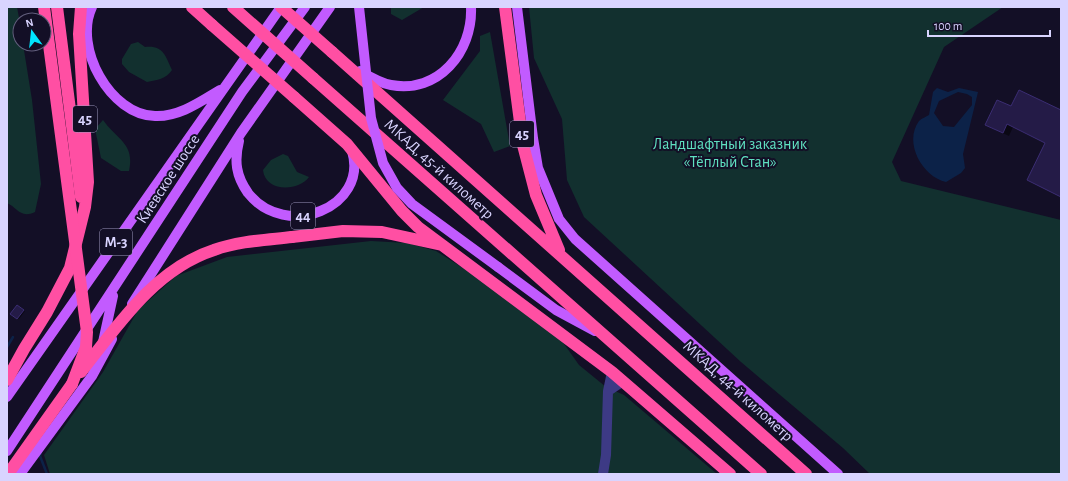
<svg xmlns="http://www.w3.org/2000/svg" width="1068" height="481" font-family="'Alegreya Sans',sans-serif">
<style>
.green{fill:#12302f}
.water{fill:#0c2248;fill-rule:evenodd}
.shadow{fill:#0007}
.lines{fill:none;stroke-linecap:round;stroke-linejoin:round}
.stream{stroke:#0c2248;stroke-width:2.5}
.building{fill:#241b47;stroke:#3b2d73}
.minor{stroke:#3d3a85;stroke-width:10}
.major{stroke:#c25bff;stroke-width:10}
.highway{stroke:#ff4fa3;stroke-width:12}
.major-bridge{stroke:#c25bff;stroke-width:10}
.highway-bridge{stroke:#ff4fa3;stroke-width:12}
.labels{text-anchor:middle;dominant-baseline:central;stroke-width:4;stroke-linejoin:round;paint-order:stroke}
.shield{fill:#130f26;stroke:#9e99be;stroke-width:1}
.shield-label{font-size:15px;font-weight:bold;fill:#d9d4ff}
.park-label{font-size:16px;fill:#5fe0c0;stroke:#130f26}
.street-label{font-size:16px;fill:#d9d4ff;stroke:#130f26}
</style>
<rect width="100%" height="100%" fill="#130f26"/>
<path class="green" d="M7,7H17L20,23V44H23L32,100L41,184L35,212C20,219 17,207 7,203Z
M391,7H424L402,20L391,14Z
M529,7H1003L944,47L892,162L901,181L1061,220V474H870L843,448L741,362L584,217L567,180L562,119L534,58Z
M490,32L510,146L494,152L481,124L443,100L480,51V36Z
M138,42L145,47C163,45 165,55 172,70C166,79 157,80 147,82L129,72L122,64V59L131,44Z
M103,120C117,140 135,143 129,171H121L101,158L95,129Z
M283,154L288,156L297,172L309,177C298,192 265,192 263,170L271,160Z
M371,241L407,243L436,251L471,273L562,341L579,365L606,387L624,395L717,474H50L44,455L103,372L138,310L176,276L227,257Z"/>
<path class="water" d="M937,88L948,92L959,88L978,92L963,154L965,168L961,173L946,182C923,177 903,143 919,121C922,118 926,117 929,115L933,92ZM958,92L967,94L972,97V105L954,127L943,126L934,113L939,101Z"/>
<path class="shadow" d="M1011,108L1061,111V196L1046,143L1013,127L1009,136L992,128Z
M19,307L25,311L19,319L11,314Z"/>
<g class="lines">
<path class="stream" d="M7,347L13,337
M41,452L40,456L47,474"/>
</g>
<path class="building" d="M1019,90L1061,110V197L1027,180L1045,143L1007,124L1003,133L985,125L997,100L1011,106Z
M17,305L24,310L17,319L10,314Z"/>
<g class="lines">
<path class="minor" d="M612,372L608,391L623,381
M603,474L606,455L608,391"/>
<path class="major" d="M92,7C73,47 110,115 155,116C179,117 200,102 220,90
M517,7L533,138L538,168L559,219L575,239L838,474
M360,71C370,77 380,83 391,85C438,94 473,52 471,7
M239,141C234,161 236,176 248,193C286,241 369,207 352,151
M498,267L556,310L595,331
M132,304L241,133L330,7
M103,342L113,296
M7,397L281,7
M7,451L242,92L305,7
M20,474L92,376L112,339"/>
<path class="highway" d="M57,7L81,197
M192,7L212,25
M505,7L523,145L536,195L559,250
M332,52L806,474
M313,78L761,474
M294,97L347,144L402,211L418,227L612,372L730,474
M292,237L343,231L382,232L442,245
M7,380L24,349L47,312L70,268L85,207L88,182L79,34L81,7
M8,474L72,384"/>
<path class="major-bridge" d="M359,7L371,118L383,163L397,188L412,204L498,267"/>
<path class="highway-bridge" d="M44,7L87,332L86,347L72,384
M233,7L313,78
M281,7L332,52
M212,25L294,97
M81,372C118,325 155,269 214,250C239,241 266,240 292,237"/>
</g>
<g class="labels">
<g class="shield">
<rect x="73" y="106" width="24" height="26" rx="3"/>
<rect x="510" y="121" width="24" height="26" rx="3"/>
<rect x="291" y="203" width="24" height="26" rx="3"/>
<rect x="100" y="229" width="32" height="26" rx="3"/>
</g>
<g class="shield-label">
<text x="85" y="119">45</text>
<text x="522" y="134">45</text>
<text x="303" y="216">44</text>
<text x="116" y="242">М-3</text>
</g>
<g class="park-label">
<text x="730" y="144">Ландшафтный заказник<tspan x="730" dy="18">«Тёплый Стан»</tspan></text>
</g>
<g class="street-label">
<text transform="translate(439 169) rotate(42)">МКАД, 45-й километр</text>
<text transform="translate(168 179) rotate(-57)">Киевское шоссе</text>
<text transform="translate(738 391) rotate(42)">МКАД, 44-й километр</text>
</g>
</g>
<rect width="1068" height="481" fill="none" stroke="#d9d4ff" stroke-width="16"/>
<g transform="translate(32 32) rotate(345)"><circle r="19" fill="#130f26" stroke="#625e7d"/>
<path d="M0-3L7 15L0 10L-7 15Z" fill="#00e5ff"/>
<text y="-6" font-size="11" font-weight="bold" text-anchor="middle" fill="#d9d4ff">N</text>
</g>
<path d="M928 30v6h122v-6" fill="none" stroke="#d9d4ff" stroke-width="2"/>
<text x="934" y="30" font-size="12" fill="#d9d4ff" stroke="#130f26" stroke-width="3" paint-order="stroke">100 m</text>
</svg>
